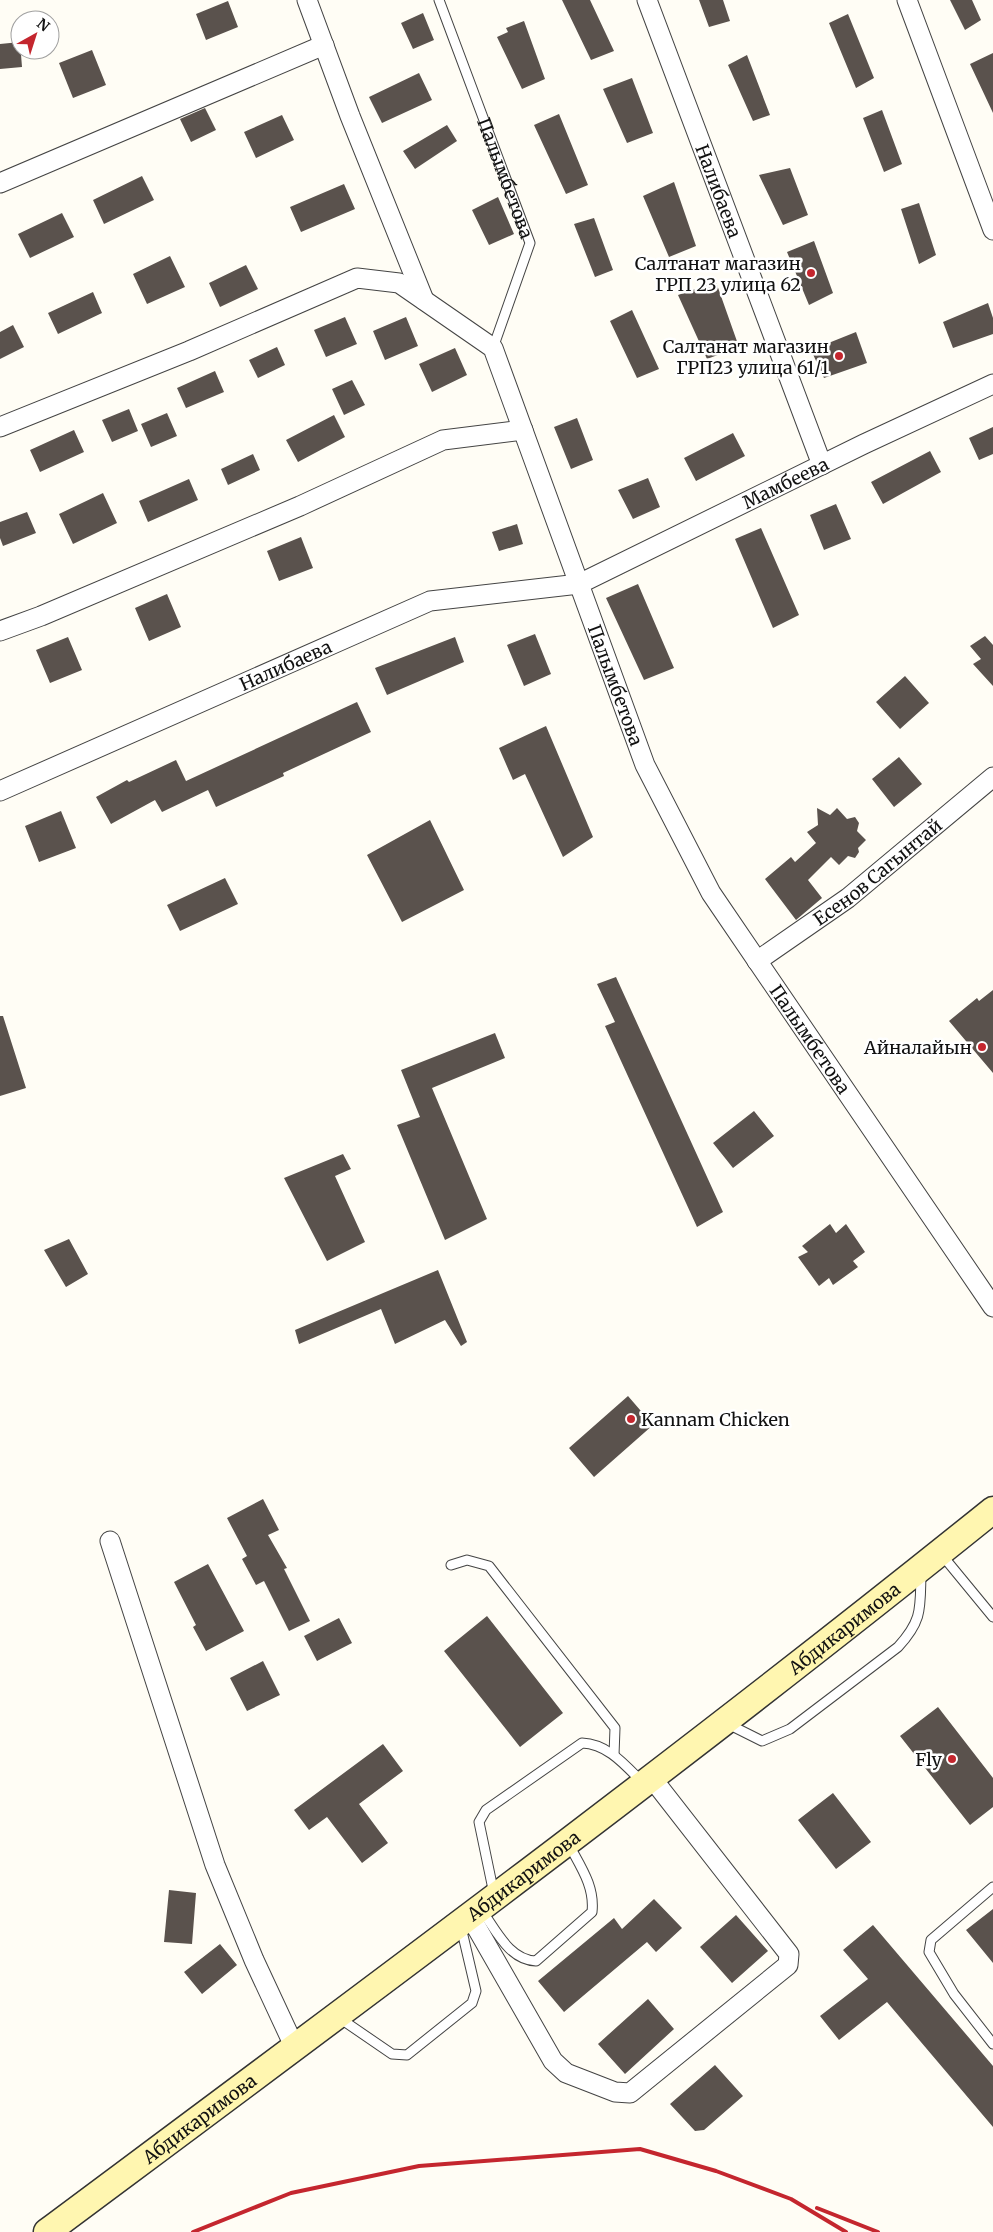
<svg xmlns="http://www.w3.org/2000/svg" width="993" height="2232" font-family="Merriweather,serif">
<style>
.building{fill:#5a524d}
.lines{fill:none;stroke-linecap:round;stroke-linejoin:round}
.service-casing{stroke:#444;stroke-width:11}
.minor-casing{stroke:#444;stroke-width:21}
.secondary-casing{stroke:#333;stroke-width:29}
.service{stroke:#fff;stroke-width:9}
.minor{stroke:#fff;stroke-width:19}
.secondary{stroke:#fff6b0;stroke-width:26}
.rail{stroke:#c4262e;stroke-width:4}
.poi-dot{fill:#c4262e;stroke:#fff;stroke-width:2}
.labels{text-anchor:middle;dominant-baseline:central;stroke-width:5;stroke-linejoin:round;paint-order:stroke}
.street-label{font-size:18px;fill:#111;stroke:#fff}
.poi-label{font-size:18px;fill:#111;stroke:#fff;text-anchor:end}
</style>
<rect width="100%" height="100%" fill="#fffdf5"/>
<path class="building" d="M562,0H590L614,51L591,60Z
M699,0H723L730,21L709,27Z
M950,0H972L981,20L965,30Z
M228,1L238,27L206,40L196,14Z
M423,13L434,40L413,49L401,23Z
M848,14L874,78L856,88L829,23Z
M524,21L545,79L522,89L497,37L508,32L506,28Z
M20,42L22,67L0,69V44Z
M92,50L106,85L73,98L59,63Z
M993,53V113L970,64Z
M747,55L770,115L753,121L728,65Z
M419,73L432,100L382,123L369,97Z
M632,78L653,133L627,143L603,89Z
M205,108L216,130L191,142L180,119Z
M882,110L902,164L884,172L863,118Z
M559,114L588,185L566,194L534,125Z
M282,115L294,140L256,158L244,132Z
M447,125L457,141L415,169L403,151Z
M790,168L808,215L783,225L759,175Z
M142,176L154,200L104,224L93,200Z
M674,182L696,246L669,257L643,196Z
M344,184L355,209L301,232L290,207Z
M498,197L514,234L489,245L472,210Z
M919,203L936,255L919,264L901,209Z
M62,213L74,237L30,258L18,234Z
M594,218L613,270L595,277L574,224Z
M814,241L833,293L809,305L787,252Z
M170,256L185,287L147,304L133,274Z
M246,265L258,289L220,307L209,283Z
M716,282L739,347L707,359L678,295Z
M93,292L102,313L58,334L48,313Z
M988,303L993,318V334L953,348L943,322Z
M632,310L659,369L637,378L610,321Z
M345,317L357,344L326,357L314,330Z
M406,317L418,346L385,360L373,331Z
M13,325L24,347L0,359V332Z
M856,332L867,363L824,378L811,350Z
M277,347L285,365L258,378L249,360Z
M455,348L467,375L432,392L419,364Z
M215,371L224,392L186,408L177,388Z
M352,380L365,405L344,415L332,389Z
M129,409L138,431L112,442L102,420Z
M167,413L177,436L151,447L141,424Z
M334,415L345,437L298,462L286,440Z
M577,418L593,460L571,469L554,427Z
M993,427V454L979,460L969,438Z
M74,430L84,452L40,472L30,450Z
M733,433L745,456L696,481L684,458Z
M930,451L941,472L883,504L871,482Z
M253,454L260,470L228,485L221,469Z
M648,478L660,507L633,519L618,490Z
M189,479L198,500L148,522L139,501Z
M103,493L117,523L73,544L59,514Z
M836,504L851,539L824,550L810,515Z
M27,512L36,533L3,546L0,538V522Z
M517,524L523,544L499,551L492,532Z
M761,528L799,615L773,628L735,539Z
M301,537L313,568L279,581L267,551Z
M638,584L674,668L644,680L606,598Z
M167,594L181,627L149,641L135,608Z
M535,634L551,674L524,686L507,645Z
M985,636L993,645V686L973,664L981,659L970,646Z
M68,637L82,670L50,683L36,650Z
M455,637L464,662L387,695L375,668Z
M905,676L929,703L900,729L876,702Z
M357,702L371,732L283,773L284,776L216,807L208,790L162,812L155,800L111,824L96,797L127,780L129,782L176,760L186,781Z
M546,726L593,837L563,857L525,774L513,780L499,748Z
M899,757L922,784L894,807L872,779Z
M817,808L830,815L837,808L847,819L855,817L859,823L857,831L866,840L858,848L859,852L855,858L848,856L839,865L831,857L808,880L822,898L796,920L765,879L791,857L795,862L816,843L807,832L818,825Z
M61,811L76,848L39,862L25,826Z
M430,820L464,890L402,922L367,855Z
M225,878L238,904L180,931L167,905Z
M616,977L723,1212L697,1227L605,1026L615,1022L597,984Z
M993,990V1073L949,1021L977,998L979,1001Z
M0,1016H3L26,1088L0,1096Z
M495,1033L505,1058L432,1088L487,1219L445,1240L397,1125L420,1117L401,1070Z
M754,1111L774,1136L733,1168L713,1143Z
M343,1154L351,1169L335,1176L365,1242L327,1261L284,1178Z
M830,1224L836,1233L846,1224L865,1252L853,1261L858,1267L833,1285L829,1278L819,1286L798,1257L808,1252L802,1246Z
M69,1239L88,1274L66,1287L44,1250Z
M438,1270L467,1342L461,1346L445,1320L395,1344L381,1309L299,1344L295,1330Z
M628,1396L653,1425L594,1477L569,1448Z
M263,1499L279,1530L268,1535L287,1568L284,1569L310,1621L289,1631L264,1581L256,1585L242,1559L247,1556L227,1518Z
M208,1564L244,1631L206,1651L193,1627L196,1625L174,1582Z
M487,1616L563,1713L520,1747L444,1651Z
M339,1618L352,1643L317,1661L304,1636Z
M263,1661L280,1695L247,1711L230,1678Z
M938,1707L993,1778V1807L970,1825L900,1736Z
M383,1744L403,1771L359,1804L388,1843L362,1863L327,1817L309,1830L294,1810Z
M833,1793L871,1842L836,1869L798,1820Z
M169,1890L196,1893L192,1944L164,1942Z
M654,1899L682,1928L656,1952L647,1942L564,2012L538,1981L614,1918L622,1929Z
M993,1909V1963L966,1930Z
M736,1915L768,1951L732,1983L700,1947Z
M873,1925L993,2066V2127L887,2002L839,2040L820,2016L868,1979L843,1950Z
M220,1944L237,1965L202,1994L184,1972Z
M648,1999L674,2029L625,2074L598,2044Z
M715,2065L743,2096L704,2130L695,2131L670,2104Z"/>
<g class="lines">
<defs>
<g id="service">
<path id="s1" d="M439,0L530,243L493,348"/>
<path d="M942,1555L993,1617"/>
<path d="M451,1565L467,1560L489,1566L615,1728L614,1755"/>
<path d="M728,1724L762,1741L790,1729L898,1647C923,1620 920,1608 921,1573"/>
<path d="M993,1887L931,1940L929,1952L954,1994L993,2044"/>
<path d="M494,1894L479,1822L486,1810L582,1743C608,1744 625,1765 642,1782"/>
<path d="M482,1911C496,1930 509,1960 536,1961L592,1912C595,1886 580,1866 568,1843"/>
<path d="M338,2017L392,2054L407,2055L472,2003L476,1991L461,1927"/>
</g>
<g id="minor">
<path d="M307,0L350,116L424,300"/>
<path id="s2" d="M647,0L822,465"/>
<path d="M907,0L993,230"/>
<path d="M0,183L324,45"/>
<path id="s3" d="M0,427L189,351L357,278L399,283L493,348L645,765L711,893L993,1307"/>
<path d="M0,631L41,616L300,506L443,440L523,430"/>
<path id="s4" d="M0,791L430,601L579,584L864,444L993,384"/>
<path id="s5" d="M757,961L848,898L993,777"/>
<path d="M110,1541L215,1865L254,1960L295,2048"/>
<path d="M470,1916L553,2061L566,2073L615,2092L630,2093L788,1965L789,1954L651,1777"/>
</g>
<g id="secondary">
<path id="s6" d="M47,2232C365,1995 684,1759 993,1510"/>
</g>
</defs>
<use href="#service" class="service-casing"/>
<use href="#minor" class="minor-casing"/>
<use href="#secondary" class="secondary-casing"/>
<use href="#service" class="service"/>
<use href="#minor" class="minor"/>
<use href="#secondary" class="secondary"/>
<path class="rail" d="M817,2208L878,2232
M193,2232L291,2193L419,2166L640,2149L716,2171L791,2199L846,2232"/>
</g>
<g class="poi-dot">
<circle cx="811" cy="273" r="5"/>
<circle cx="839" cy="356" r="5"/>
<circle cx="982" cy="1047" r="5"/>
<circle cx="631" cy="1419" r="5"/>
<circle cx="952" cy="1759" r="5"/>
</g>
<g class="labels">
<g class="street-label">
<text stroke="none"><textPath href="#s1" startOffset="190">Палымбетова</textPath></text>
<text stroke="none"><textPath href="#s2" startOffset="204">Налибаева</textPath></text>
<text stroke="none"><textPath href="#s4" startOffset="850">Мамбеева</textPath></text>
<text stroke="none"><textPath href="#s4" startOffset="312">Налибаева</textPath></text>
<text stroke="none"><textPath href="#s3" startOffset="902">Палымбетова</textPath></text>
<text stroke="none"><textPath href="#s5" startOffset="150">Есенов Сагынтай</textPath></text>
<text stroke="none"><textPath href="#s3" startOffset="1308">Палымбетова</textPath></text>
<text stroke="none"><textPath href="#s6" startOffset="1000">Абдикаримова</textPath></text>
<text stroke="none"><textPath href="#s6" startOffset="595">Абдикаримова</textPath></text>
<text stroke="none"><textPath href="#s6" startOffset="190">Абдикаримова</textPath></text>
</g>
<g class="poi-label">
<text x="801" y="263">Салтанат магазин<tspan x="801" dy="21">ГРП 23 улица 62</tspan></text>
<text x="829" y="346">Салтанат магазин<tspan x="829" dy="21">ГРП23 улица 61/1</tspan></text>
<text x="972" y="1047">Айналайын</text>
<text x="641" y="1419" text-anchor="start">Kannam Chicken</text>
<text x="942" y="1759">Fly</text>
</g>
</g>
<g transform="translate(35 35) rotate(39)"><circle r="24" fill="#ffffff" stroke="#a0a0a0"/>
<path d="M0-4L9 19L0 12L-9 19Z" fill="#c4262e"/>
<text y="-8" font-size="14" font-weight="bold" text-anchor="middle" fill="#111111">N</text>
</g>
</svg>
